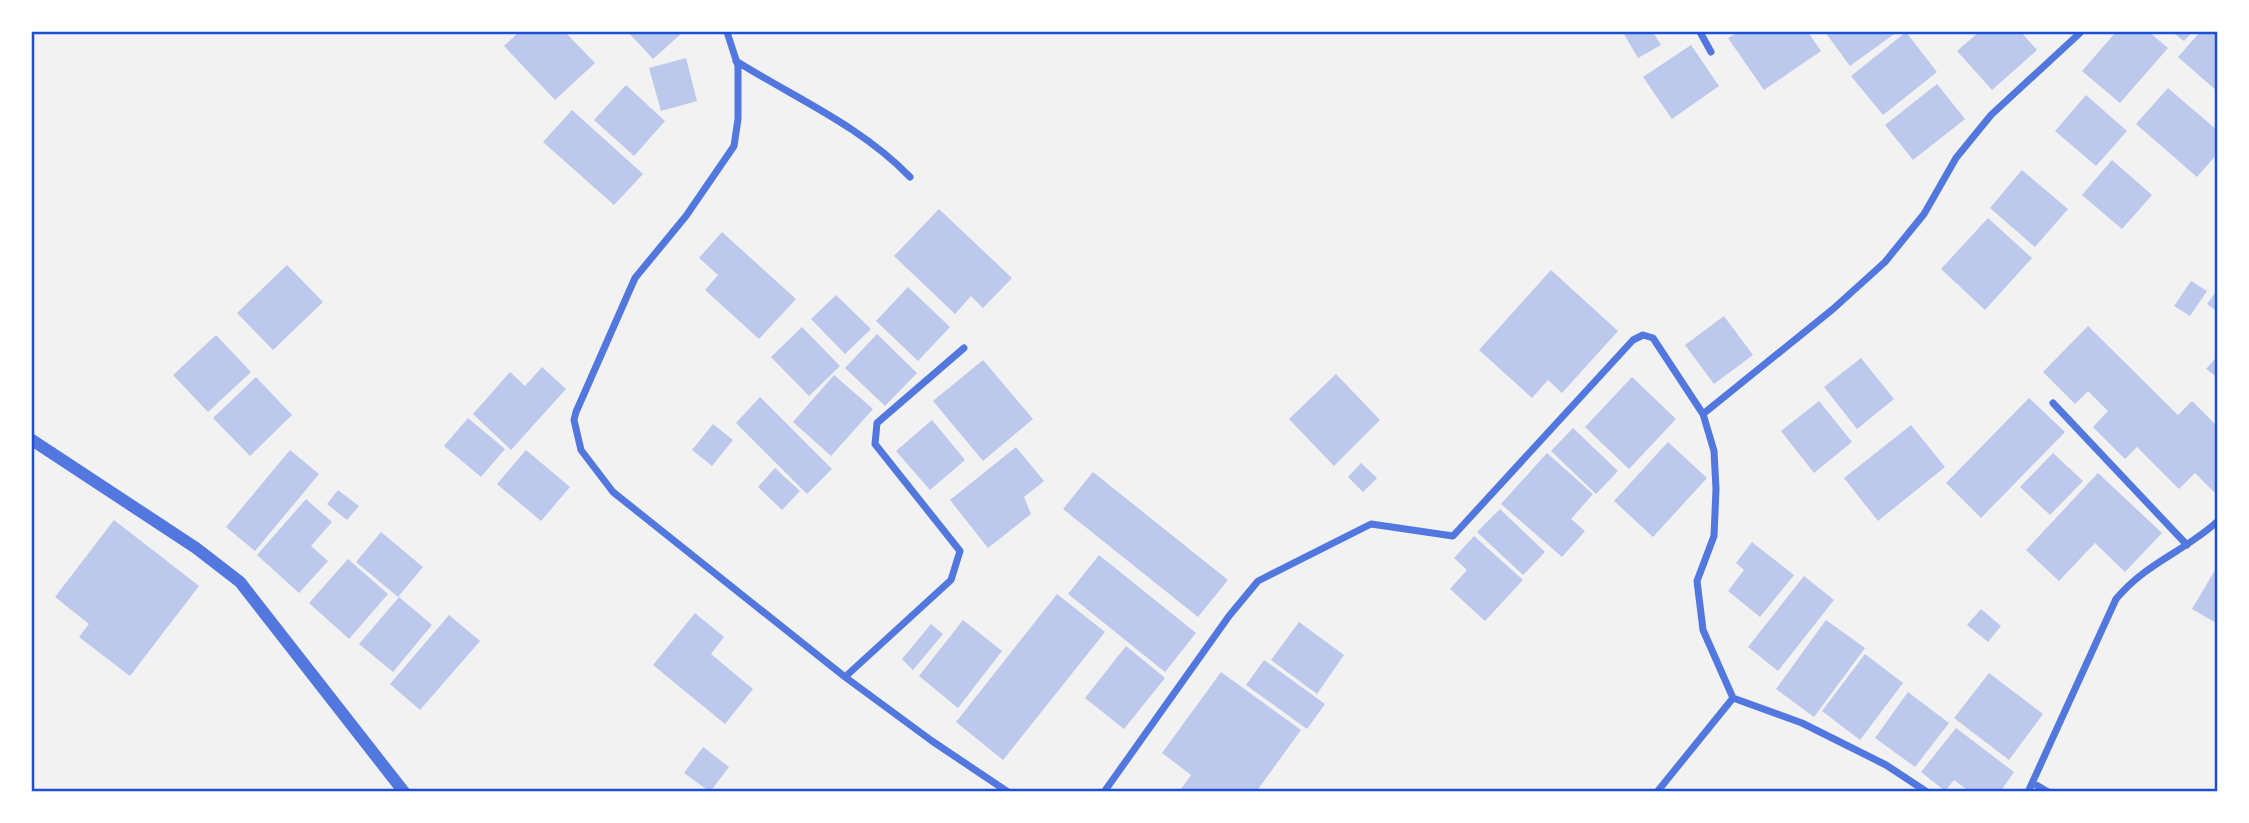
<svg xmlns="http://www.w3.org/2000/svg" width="2249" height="823" font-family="Lato,sans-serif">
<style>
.building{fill:#bdc9ec}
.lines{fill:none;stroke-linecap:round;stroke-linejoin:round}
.minor{stroke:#5277de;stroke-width:7}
.tertiary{stroke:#5277de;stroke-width:12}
.neatline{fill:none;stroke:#1d4ed8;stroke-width:2.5}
</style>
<rect width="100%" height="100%" fill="#f2f2f2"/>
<path class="building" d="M519,32H565L595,63L555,100L504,46Z
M628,32H683L653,59Z
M1629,32H1653L1661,45L1638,58L1624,34Z
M1739,32H1808L1821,51L1764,90L1728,38Z
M1825,32H1897L1850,66Z
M1906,32L1937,72L1883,115L1851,76Z
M1979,32H2021L2037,50L1992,90L1957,51Z
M2116,32H2149L2168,48L2120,103L2082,71Z
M2172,32H2192L2184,41Z
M2200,32H2218V92L2178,57Z
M1691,45L1719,86L1672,119L1643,77Z
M686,58L697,101L661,111L649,68Z
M1937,84L1965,119L1913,160L1885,125Z
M626,85L665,121L634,156L594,120Z
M2168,88L2218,131V153L2197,177L2136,124Z
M2086,95L2127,131L2096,166L2055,131Z
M572,110L643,174L614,205L543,142Z
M2112,160L2152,195L2122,229L2082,195Z
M2022,170L2068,209L2035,247L1990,208Z
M939,209L1012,278L983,308L971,296L955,314L894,256Z
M1988,218L2032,258L1985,310L1941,269Z
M722,232L796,299L759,339L705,290L718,275L699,258Z
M287,265L323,302L273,350L237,313Z
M1551,270L1618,331L1562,393L1548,380L1532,398L1479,350Z
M2191,281L2207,291L2190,316L2174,306Z
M908,287L950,327L918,361L876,321Z
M2218,289V312L2207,304Z
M836,295L871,329L845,354L811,319Z
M1724,316L1753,355L1714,384L1685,345Z
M2088,326L2178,415L2192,401L2218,427V492L2216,494L2195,473L2179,489L2137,447L2125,459L2093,427L2108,411L2088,391L2075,404L2043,372Z
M802,327L840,366L809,396L771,357Z
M877,334L917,373L885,406L845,368Z
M216,335L251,372L208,412L173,375Z
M2218,355V378L2206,369Z
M1861,358L1894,399L1857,429L1824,387Z
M983,360L1033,419L983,461L933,401Z
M542,367L566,389L511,450L473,414L510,372L525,386Z
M1336,374L1380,420L1334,466L1289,419Z
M834,375L873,409L831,456L793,422Z
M256,377L292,415L250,456L213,418Z
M1632,377L1676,419L1629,469L1585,427Z
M760,397L832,469L807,494L736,423Z
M2029,398L2065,432L1981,518L1946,483Z
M1819,401L1852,442L1814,473L1781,431Z
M468,418L505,449L481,477L444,446Z
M932,420L965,460L930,490L896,451Z
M713,424L733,440L712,466L692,450Z
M1911,425L1945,467L1878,521L1844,478Z
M1573,428L1618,471L1596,494L1551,451Z
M1668,442L1707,478L1653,537L1614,501Z
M1016,447L1044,481L1024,497L1031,514L988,548L950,500Z
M290,450L319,474L255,551L226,527Z
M526,450L570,487L541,521L497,484Z
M1547,453L1593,494L1571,519L1585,531L1562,557L1501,504Z
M2053,453L2083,481L2050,515L2020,487Z
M1361,463L1377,478L1363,492L1348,477Z
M775,468L800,491L782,510L758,487Z
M1093,472L1228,580L1198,617L1063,509Z
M2098,473L2162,533L2125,572L2095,543L2059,581L2026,550Z
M338,490L359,506L347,520L327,504Z
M306,499L332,522L311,546L328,561L299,593L257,555Z
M1500,509L1545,552L1523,575L1477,532Z
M114,520L199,586L130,676L79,637L89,624L55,597Z
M381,532L423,567L398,597L356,562Z
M1474,536L1523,580L1485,621L1450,589L1467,570L1454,558Z
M1752,542L1794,575L1760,617L1728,591L1744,570L1736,563Z
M1099,555L1196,633L1165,672L1068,594Z
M348,559L388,594L349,639L309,603Z
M2218,565V624L2192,609Z
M1804,576L1834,600L1778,671L1748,647Z
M1057,594L1105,632L1003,760L956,722Z
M399,597L432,625L393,672L359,644Z
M1981,609L2001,626L1988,642L1967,625Z
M695,613L724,637L711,654L753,689L725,724L653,665Z
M449,615L480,641L420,710L390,684Z
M963,620L1002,651L958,708L919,676Z
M1826,620L1865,648L1814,717L1776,689Z
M1299,622L1344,655L1317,694L1271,660Z
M931,624L943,634L913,670L902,659Z
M1126,646L1165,678L1124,729L1085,698Z
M1865,654L1903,683L1860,740L1822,711Z
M1264,660L1325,704L1307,729L1246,685Z
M1221,672L1301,730L1256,792H1179L1191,775L1162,753Z
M1989,673L2043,714L2009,760L1954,718Z
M1908,692L1949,723L1915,767L1875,738Z
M1956,728L2014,772L2000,792H1970L1954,780L1945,791L1921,772Z
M703,747L729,767L710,792L684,773Z"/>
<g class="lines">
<path class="minor" d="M727,32L738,66V119L734,146L686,216L635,278L576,412L574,420L581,450L613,492L845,677L932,741L1008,792
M1700,32L1711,52
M736,61C795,98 861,126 910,177
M2053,403L2187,545
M1703,414L1833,309L1885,262L1924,214L1956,158L1991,115L2081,32
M845,677L951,580L960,551L875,444L877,423L964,348
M2033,783L2048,792
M1104,792L1229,616L1258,581L1371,524L1453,536L1633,340L1643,335L1653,338L1703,414L1714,451L1716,489L1714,536L1697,581L1703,630L1733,698
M1657,792L1733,698L1802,723L1886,765L1927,792
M2028,792L2116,599C2147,562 2184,552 2218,521"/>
<path class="tertiary" d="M32,440L196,548L240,582L404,792"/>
</g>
<rect width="2249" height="823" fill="none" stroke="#ffffff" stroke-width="66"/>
<rect x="33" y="33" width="2183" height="757" class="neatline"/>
</svg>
